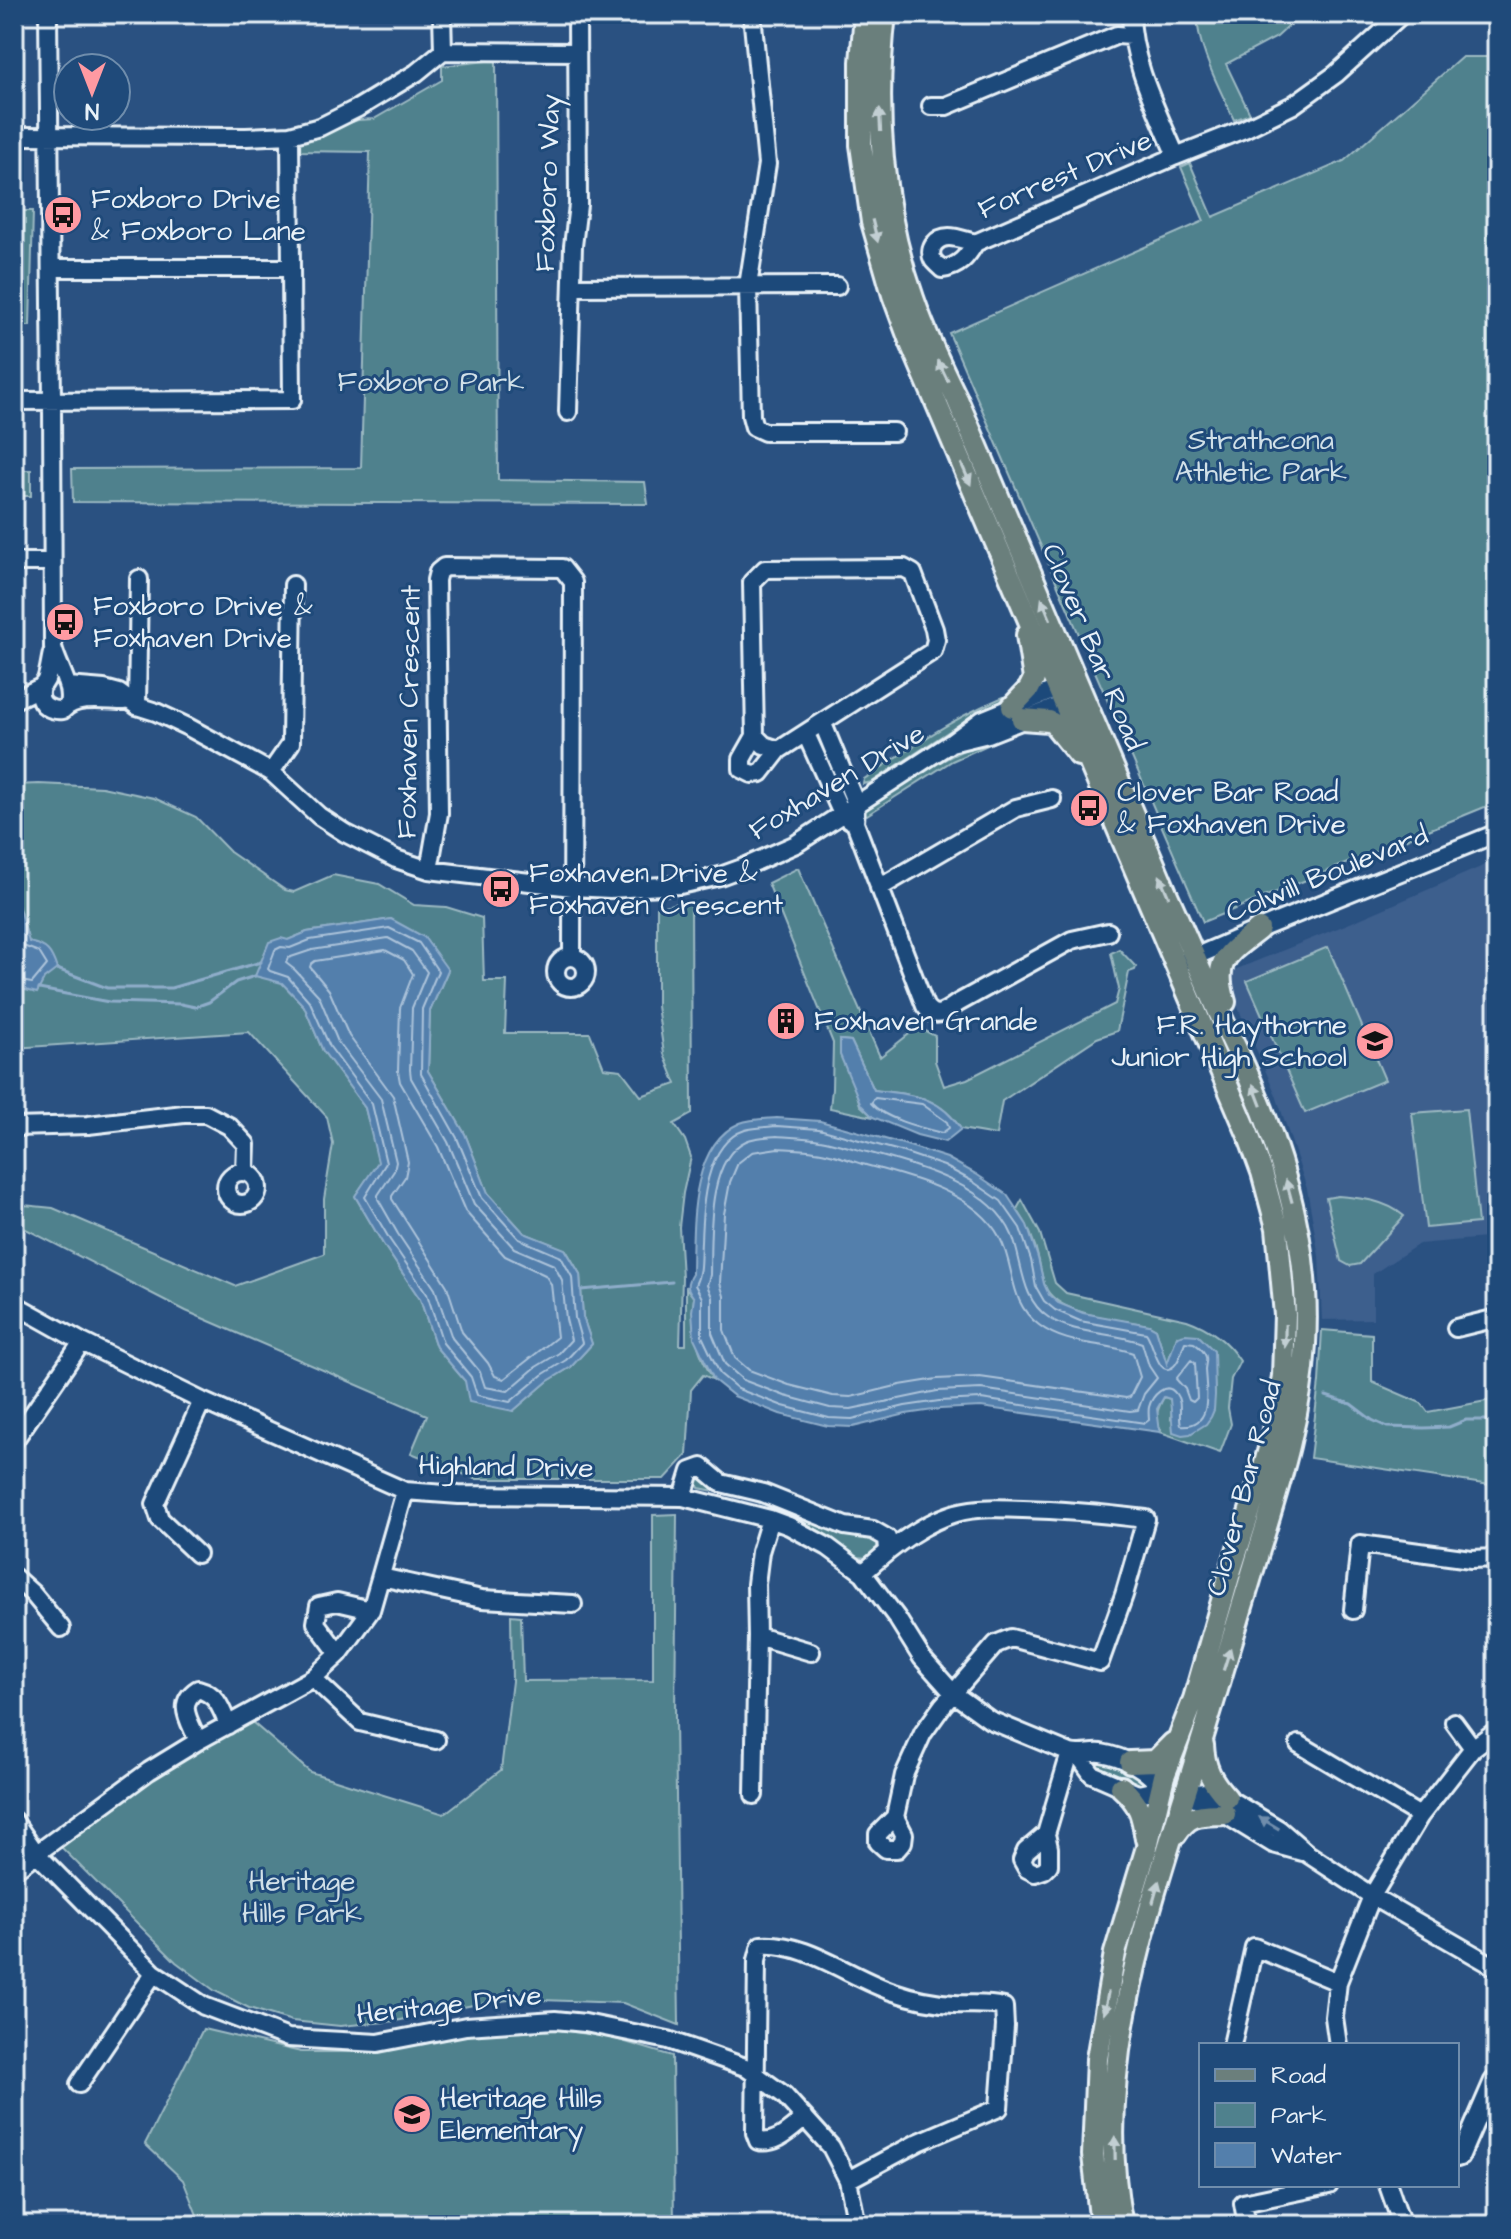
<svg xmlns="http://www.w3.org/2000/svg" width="1511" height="2239" font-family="'Architects Daughter',sans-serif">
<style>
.built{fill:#3c5e8d}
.green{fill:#4f818d;stroke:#9cb9c2;stroke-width:2;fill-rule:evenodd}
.water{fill:#537fac;stroke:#8fadca;stroke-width:2}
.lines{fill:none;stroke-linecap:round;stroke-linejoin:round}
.shore{stroke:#acc3da;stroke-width:2}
.stream{stroke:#8fadca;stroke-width:3}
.minor-casing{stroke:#e8f1f8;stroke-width:22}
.major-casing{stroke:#e8f1f8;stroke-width:26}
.minor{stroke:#1f4a7a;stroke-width:16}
.major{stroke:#6b7f7c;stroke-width:20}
.oneway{fill:#c2cfd3}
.oneway2{fill:#6f8dac}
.labels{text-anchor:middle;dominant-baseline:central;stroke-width:6;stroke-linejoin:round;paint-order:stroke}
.street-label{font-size:28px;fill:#e8f1f8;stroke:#1f4a7a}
.poi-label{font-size:28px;fill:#e8f1f8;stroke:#1f4a7a;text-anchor:start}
.park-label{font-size:28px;fill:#d1e0e8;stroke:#1f4a7a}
</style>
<rect width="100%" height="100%" fill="#2a5181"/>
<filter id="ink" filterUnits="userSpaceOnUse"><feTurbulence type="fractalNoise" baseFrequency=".0125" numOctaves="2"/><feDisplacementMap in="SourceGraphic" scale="16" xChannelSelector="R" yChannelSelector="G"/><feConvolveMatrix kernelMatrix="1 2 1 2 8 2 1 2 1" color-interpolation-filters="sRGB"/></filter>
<g filter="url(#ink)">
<path class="built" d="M1497,860V1237L1419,1244L1373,1274V1319L1322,1320L1319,1256L1307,1189L1276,1095L1229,987L1232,971L1350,923Z"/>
<path class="green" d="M1198,14H1302L1277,37L1226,64L1250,114L1234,120C1222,93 1194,42 1198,14Z
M1462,57H1497V802L1203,922L949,333L1204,221L1181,167L1190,163L1213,217L1344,161Z
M496,60L498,480L645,482L648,504L73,502L72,469L361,468L370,152L297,151L298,139L358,120L374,119L442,80V66Z
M14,211H33L30,326H14Z
M14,470H31V496H14Z
M1014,693L1002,702L960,724L872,782L863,784L864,779C912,747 959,713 1014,693Z
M1032,725L952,761L867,815L862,813L868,806C901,784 935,763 972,746C991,738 1012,732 1032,725Z
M39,784L102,787L154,798L196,817L230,852L285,890L294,892L333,875L379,884L414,905L446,907L482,918L484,981H507L505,1033H590L604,1068L621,1070L641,1096L676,1084L664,1054L657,1006V907L691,901L692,1114L674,1124L685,1140L691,1157L683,1193L679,1227L682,1277L680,1345H686V1288L694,1298C690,1327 698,1356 714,1380L703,1375L691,1390L687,1455L665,1479H475L411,1453L427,1415L186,1311L14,1223V1204L53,1208L235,1286L324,1254V1199L333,1144L327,1117L249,1032L14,1048V987L24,990L29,942L18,905H14V785ZM391,919L448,970L430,1011L428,1071L465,1134L488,1193L524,1233L566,1250L580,1274L583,1317L592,1344L571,1367L548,1381L513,1411L465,1381L436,1347L420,1299L383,1244L355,1196L379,1162L365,1108L323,1051L304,1006L282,983L288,940L307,932Z
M798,868L880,1057L918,1027L935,1036V1061L944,1086L967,1079L1115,1004L1119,989L1111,953L1119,949L1136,967L1135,970L1129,972L1117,1031L1097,1038L1002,1101L996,1135L961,1129C938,1094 911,1095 874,1090L851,1041L840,1040L860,1105L873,1117L830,1108L832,1089L833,1043L768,883Z
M1328,947L1385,1080L1305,1113L1247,981Z
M1466,1109L1478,1223L1426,1228L1412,1113Z
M1338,1196C1362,1198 1385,1200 1404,1216L1360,1264L1350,1266L1341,1261L1326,1198Z
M1022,1200L1040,1233L1055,1283L1066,1293L1187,1320C1210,1328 1227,1341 1240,1361L1231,1379L1228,1408L1231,1424L1220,1453L1160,1432L1161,1430C1153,1418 1158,1408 1164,1397L1170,1399L1172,1406L1171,1419L1215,1395L1213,1367L1214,1360L1177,1336L1167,1365L1156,1329L1149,1325C1120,1319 1057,1316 1045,1286C1042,1279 1041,1270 1039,1261C1035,1242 1028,1225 1017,1209Z
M1322,1330L1372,1334V1382L1421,1403L1428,1412L1497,1399V1483L1490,1485L1310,1458L1319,1382Z
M703,1477L772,1503L821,1526L845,1532L870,1536L877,1542V1550L869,1558L856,1557L828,1536L788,1513L741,1496L699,1488L696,1481Z
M677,1514L675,1718L679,2025L623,2003L515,1999L473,2005L396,2021L340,2026L292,2021L249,2008L215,1991L176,1962L58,1844L192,1749L252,1722L310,1772L444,1814L501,1770L512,1681L511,1615L521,1616L523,1681L653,1680V1515Z
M1095,1757L1147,1777L1148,1785C1127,1787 1111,1773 1093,1764L1092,1761Z
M546,2028L609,2037L672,2056L674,2225H201L183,2180L145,2144L203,2029L301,2052H365L417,2045L476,2031Z"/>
<path class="water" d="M14,905H18L29,942C47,946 51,951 57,969L44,979L37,993L14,987Z
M391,919L424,937L448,970L430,1011L428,1071L465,1134L488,1193L524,1233L565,1249L580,1274L583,1317L592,1344L571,1367L548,1381L513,1411L469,1402L465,1381L436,1347L420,1299L383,1244L355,1196L378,1162L365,1108L323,1051L304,1006L282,983L255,976L269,942L281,938L288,940L307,932Z
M840,1040L851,1041L874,1090C911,1095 938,1094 961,1129L945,1142L917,1135L873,1117L861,1105L840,1055Z
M777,1118L820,1121L903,1144L947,1158L976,1174L1007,1195L1027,1225L1038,1258L1044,1284L1049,1295L1058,1303L1083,1313L1149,1325L1156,1329L1167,1364L1177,1336L1185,1334L1198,1335L1214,1351L1215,1395L1214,1410L1211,1417L1206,1424L1190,1434L1182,1435L1173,1432L1170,1399L1164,1397L1157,1409L1160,1432L981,1407L940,1409L906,1414L853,1427L828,1426L780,1414L734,1396L714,1380L694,1338L692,1311L694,1298C687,1288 685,1285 692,1274C693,1228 689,1145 740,1123C750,1119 765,1119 777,1118Z"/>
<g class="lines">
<path class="shore" d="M14,921L23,946L39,952L47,965L32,983L14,980
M389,928L419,943L438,971L422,1009L421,1074L457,1138L482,1198L519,1239L561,1257L572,1277L575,1318L582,1343L566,1360L542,1375L510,1402L477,1395L471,1377L443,1343L427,1294L390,1240L365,1197L386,1163L372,1104L330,1047L310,1002L288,977L270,971L268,969L275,950L281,947L290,948L310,940Z
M388,938L412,951L427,972L412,1008L410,1070L411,1078L448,1142L474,1204L514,1248L554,1265L562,1280L566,1319L571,1340L559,1353L536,1367L508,1391L485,1387L480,1372L452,1338L435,1289L398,1234L378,1199V1195L394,1171L396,1162L381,1099L338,1042L319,996L295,970L286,963L288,958L312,950Z
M385,950L404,960L413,974L400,1008L398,1071L400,1082L438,1147L465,1211L505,1256L545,1275L551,1284L557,1337L504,1379L495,1376L488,1363L462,1332L447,1286L392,1199V1196L405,1177L408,1162L393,1096L349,1036L329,990L310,967L311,964L315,961Z
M875,1098L922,1104L947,1122L949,1128L942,1133C922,1128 884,1119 871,1103Z
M777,1126L819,1129L900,1151L944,1166L972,1181L1001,1201L1020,1228L1031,1260L1036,1287L1044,1301L1055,1310L1080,1321L1146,1333C1153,1340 1158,1381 1174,1366C1180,1361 1182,1349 1185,1342L1194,1343C1198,1346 1205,1351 1206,1357C1207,1361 1205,1366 1205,1370C1206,1390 1214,1428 1181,1425C1178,1416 1183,1403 1176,1394C1166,1380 1152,1396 1149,1407C1148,1412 1149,1416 1149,1420L1145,1423L981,1399L939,1401L905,1406L852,1419L829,1418L783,1406L738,1389L720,1374L702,1336V1298L695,1285C702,1272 700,1256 701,1242C702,1207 705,1143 745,1130C755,1127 767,1127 777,1126Z
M777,1136C791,1137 806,1137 820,1140C836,1143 852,1148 867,1152C916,1166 990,1184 1012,1235C1023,1263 1021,1299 1048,1317C1076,1336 1112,1331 1142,1343L1149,1366L1157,1378L1144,1394L1138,1410L1130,1411L981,1389L937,1391L851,1409L830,1408L785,1396L743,1380L725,1364L712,1333V1297L707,1285L710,1275C711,1239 706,1159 746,1141C755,1137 768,1137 777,1136Z
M778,1148C790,1149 803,1149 815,1151C831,1153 847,1159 862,1164C908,1176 976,1192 1000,1238C1016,1269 1008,1302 1039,1325C1066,1346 1102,1342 1133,1353L1140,1377L1130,1397L1126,1398L980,1377L937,1379L900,1385L851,1397L833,1396L789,1385L749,1370L735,1358L724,1330V1296L720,1283L724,1214L730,1182L738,1163L752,1152Z
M1191,1360L1195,1363L1197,1398L1193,1402L1189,1400L1185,1389L1176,1379Z"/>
<path class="stream" d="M57,969L107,988H171L261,962
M39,989L109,1002L181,1004L195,1007L209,1002L236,982L255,976
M581,1290L672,1282
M1326,1396L1351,1404L1372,1420L1387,1427L1424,1428L1449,1427L1466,1420H1497"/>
<defs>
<path id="minor" d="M48,14L52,401L53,647C57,665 73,687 68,704
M442,14L443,51
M752,14L767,164L748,286L751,416L754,427L765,432H894
M1131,14C1132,64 1157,110 1176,156
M931,106H946L1117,35L1131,36
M14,136L246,137L290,135L320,127L358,108L416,73L443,51L577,52
M975,243C967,257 959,267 942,269C941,268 934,262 933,260C927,248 937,237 949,237C957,237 967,241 975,243L1176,156L1244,129L1293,105L1336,74L1402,14
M51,268H291
M572,287L837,286
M14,401L292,400L290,135
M568,412L573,246L578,205L577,14
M14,562H52
M52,653C50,661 49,672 46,680C42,688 41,683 40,692C38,706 52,711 63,710C76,695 106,701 124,701
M68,686L104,689L119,693L137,706L156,712L188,727L271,772L319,816L345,833L396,859L429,870L572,887L610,889L680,885L720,876L742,868L796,844L951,743L982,720L1069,684
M14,700L41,687
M137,706L139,579
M823,724L856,804L855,823L925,1006C935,1021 946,1011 958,1003L1072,940L1108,932
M806,734L842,814L850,820
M755,736L764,745L779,750L761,773L752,774L742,769V759L755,736L752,582L765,569L904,568L913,573L934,629L936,640L933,651L779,750
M951,743L988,734L1074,700
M271,772L291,743L293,585
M429,870L439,813L436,580L438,572L444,567L562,568L573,582L572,957
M879,888L1016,808L1052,799
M556 972a15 15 0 1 1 30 0a15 15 0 1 1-30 0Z
M1185,961L1259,929L1497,833
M14,1127L88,1125L184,1114H206L229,1126L246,1144L245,1171
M226 1188a16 16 0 1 1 32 0a16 16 0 1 1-32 0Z
M14,1304L82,1342L202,1401L405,1491L459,1495L683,1497L770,1519L789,1526L828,1547L863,1573L897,1618L922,1658L954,1694L990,1720L1070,1753C1081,1756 1091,1752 1101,1753C1125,1757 1148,1769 1161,1789L1138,1794L1092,1774L1079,1756
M1456,1328L1497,1318
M14,1441L82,1342
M683,1497L691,1471L702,1467L721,1483L763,1493L845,1526L873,1530L887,1538L888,1550
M197,1554L160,1519L155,1504L202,1401
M863,1573C888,1550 922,1523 956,1513C977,1507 1001,1508 1023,1509C1064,1510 1105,1514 1146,1519L1124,1595L1100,1662L1011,1638L996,1644L943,1705L923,1733L904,1775L895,1817
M14,1577L33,1594L61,1628
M381,1577L482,1599L573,1604
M1353,1610L1360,1544L1471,1559L1497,1558
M757,1636L811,1652
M339,1654L316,1623L319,1606L337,1602L371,1610
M313,1678L360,1722L436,1740
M1454,1722L1473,1748
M198,1741C190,1721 175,1704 198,1689C217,1694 221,1708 228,1725
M1299,1744L1420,1816
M1185,1794L1206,1792L1227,1798L1279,1829L1308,1854L1372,1896L1497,1968
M754,1795L757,1636L756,1584L760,1552L770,1519
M1188,1795L1203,1801L1273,1844L1302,1852
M895,1817L904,1834L903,1842L897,1849H886L878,1842V1834Z
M14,1821L36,1853L154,1973L204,2006L288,2038L378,2043L466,2026L555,2020L585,2023L668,2040L745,2067L784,2095L831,2147L848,2180L857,2225
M1046,1834L1049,1848V1865L1044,1870L1035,1873L1027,1869L1022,1860L1026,1851Z
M1046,1834L1070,1753
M14,1870L149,1771L198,1741L313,1678L339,1654L371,1610L405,1491
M1232,2045L1254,1947L1338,1982
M1338,2045L1334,2017L1338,1982L1372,1896L1420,1816L1473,1748L1497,1730
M79,2084L154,1973
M805,2118C791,2129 777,2145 758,2141L755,2133L757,1960L761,1945C806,1941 852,1979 894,1992C914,1999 934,2003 955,2004C972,2005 988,2003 1004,2007L1005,2026L999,2108L919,2142L848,2180
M1457,2158L1460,2157L1493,2081
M1388,2185L1402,2225
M1247,2225L1243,2203L1329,2185"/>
<path id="major" d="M865,14L861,62V145L872,222L893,295L910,341L961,461L1248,1134L1262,1172L1277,1228L1285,1315L1283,1376L1274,1430L1264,1467L1230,1573L1194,1699L1164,1776L1147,1847L1115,1953L1097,2059L1093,2155L1101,2225
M885,14C874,108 881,208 913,298C925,333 941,366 957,399C1027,565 1097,731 1168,897C1184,932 1199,968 1215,1003C1226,1029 1240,1055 1251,1082C1286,1164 1311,1253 1305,1344C1301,1416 1280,1482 1259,1550C1235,1631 1211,1711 1186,1791C1143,1928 1092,2080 1122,2225
M1012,707L1029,689L1034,679L1027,635
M1022,719L1049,721L1054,724L1079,755
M1225,1002C1212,959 1228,954 1259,929
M1203,1745C1204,1768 1212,1782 1227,1798
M1130,1762L1155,1761L1173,1743
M1121,1787C1140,1804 1142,1814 1146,1839
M1176,1834C1190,1812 1201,1815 1225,1814"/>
</defs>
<use href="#minor" class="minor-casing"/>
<use href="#major" class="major-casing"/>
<use href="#minor" class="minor"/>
<use href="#major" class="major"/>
</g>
<defs><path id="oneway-solid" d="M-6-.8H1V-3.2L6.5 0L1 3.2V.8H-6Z" transform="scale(2)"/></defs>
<g class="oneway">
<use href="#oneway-solid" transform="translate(880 120) rotate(-93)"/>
<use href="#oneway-solid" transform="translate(875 231) rotate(76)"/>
<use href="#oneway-solid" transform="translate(943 371) rotate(-116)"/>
<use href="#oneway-solid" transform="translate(966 474) rotate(66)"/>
<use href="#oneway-solid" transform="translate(1046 609) rotate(-113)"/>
<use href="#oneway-solid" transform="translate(1164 886) rotate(-113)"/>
<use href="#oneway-solid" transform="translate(1257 1095) rotate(-111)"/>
<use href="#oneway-solid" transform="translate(1289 1191) rotate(-105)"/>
<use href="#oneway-solid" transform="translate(1285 1336) rotate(91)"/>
<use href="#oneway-solid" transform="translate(1227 1659) rotate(-72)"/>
<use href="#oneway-solid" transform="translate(1156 1892) rotate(-74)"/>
<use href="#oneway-solid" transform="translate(1106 2003) rotate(101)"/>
<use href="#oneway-solid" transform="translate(1115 2148) rotate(-91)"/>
</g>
<use class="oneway2" href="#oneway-solid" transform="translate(1269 1823) rotate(-149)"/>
</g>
<defs>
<symbol id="bus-disc" viewBox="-11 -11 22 22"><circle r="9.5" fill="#ff9aa2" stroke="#1f4a7a"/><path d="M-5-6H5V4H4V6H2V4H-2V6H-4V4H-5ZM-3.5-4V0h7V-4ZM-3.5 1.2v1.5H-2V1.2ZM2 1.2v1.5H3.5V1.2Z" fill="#111"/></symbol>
<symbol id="building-disc" viewBox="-11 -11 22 22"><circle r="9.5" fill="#ff9aa2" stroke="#1f4a7a"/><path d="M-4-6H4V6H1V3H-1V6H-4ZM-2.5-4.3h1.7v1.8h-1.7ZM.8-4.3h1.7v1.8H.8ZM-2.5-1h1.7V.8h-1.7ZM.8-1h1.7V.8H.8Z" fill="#111"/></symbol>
<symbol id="school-disc" viewBox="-11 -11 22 22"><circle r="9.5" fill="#ff9aa2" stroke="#1f4a7a"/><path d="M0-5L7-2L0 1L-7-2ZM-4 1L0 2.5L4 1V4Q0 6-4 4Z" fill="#111"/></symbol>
</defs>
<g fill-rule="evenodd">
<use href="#bus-disc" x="41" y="193" width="44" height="44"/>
<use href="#bus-disc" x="43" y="600" width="44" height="44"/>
<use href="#bus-disc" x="1067" y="786" width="44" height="44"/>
<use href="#bus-disc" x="479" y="867" width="44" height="44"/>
<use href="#building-disc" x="764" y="999" width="44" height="44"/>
<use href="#school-disc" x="1353" y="1019" width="44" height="44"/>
<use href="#school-disc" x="390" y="2092" width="44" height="44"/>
</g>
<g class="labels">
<g class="street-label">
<text transform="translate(1065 175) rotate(-23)">Forrest Drive</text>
<text transform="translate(548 183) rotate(-88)">Foxboro Way</text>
<text transform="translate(1093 647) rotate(67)">Clover Bar Road</text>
<text transform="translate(409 712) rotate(-89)">Foxhaven Crescent</text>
<text transform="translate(837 782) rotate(-31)">Foxhaven Drive</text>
<text transform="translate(1327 874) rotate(-22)">Colwill Boulevard</text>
<text transform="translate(506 1467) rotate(1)">Highland Drive</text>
<text transform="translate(1244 1488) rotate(-75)">Clover Bar Road</text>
<text transform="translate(449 2005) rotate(-6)">Heritage Drive</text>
</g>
<g class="poi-label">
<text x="91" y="199">Foxboro Drive<tspan x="91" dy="32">&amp; Foxboro Lane</tspan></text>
<text x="93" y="606">Foxboro Drive &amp;<tspan x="93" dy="32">Foxhaven Drive</tspan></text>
<text x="1117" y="792">Clover Bar Road<tspan x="1117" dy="32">&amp; Foxhaven Drive</tspan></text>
<text x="529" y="873">Foxhaven Drive &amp;<tspan x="529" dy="32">Foxhaven Crescent</tspan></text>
<text x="814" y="1021">Foxhaven Grande</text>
<text x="1347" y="1025" text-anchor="end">F.R. Haythorne<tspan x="1347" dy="32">Junior High School</tspan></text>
<text x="440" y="2098">Heritage Hills<tspan x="440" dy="32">Elementary</tspan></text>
</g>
<g class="park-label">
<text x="431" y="382">Foxboro Park</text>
<text x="1261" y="440">Strathcona<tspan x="1261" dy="32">Athletic Park</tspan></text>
<text x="302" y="1881">Heritage<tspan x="302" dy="32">Hills Park</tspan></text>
</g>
</g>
<rect width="1511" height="2239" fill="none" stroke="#1f4a7a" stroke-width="48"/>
<rect x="24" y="24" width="1463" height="2191" fill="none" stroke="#e8f1f8" stroke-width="3" filter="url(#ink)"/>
<rect x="1199" y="2043" width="260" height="144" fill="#1f4a7a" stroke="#6f8dac" stroke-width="2"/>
<rect x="1215" y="2069" width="40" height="12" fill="#6b7f7c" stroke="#6f8dac" stroke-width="2"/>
<text x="1271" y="2083" font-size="24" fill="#e8f1f8">Road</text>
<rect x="1215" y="2103" width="40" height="24" fill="#4f818d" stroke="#6f8dac" stroke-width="2"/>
<text x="1271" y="2123" font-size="24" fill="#e8f1f8">Park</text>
<rect x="1215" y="2143" width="40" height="24" fill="#537fac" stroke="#6f8dac" stroke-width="2"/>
<text x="1271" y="2163" font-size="24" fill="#e8f1f8">Water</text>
<g transform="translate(92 92) rotate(180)"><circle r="38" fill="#1f4a7a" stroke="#6f8dac" stroke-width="2"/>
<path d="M0-6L14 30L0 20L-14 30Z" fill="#ff9aa2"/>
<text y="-12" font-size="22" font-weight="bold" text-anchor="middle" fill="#e8f1f8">N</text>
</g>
</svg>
